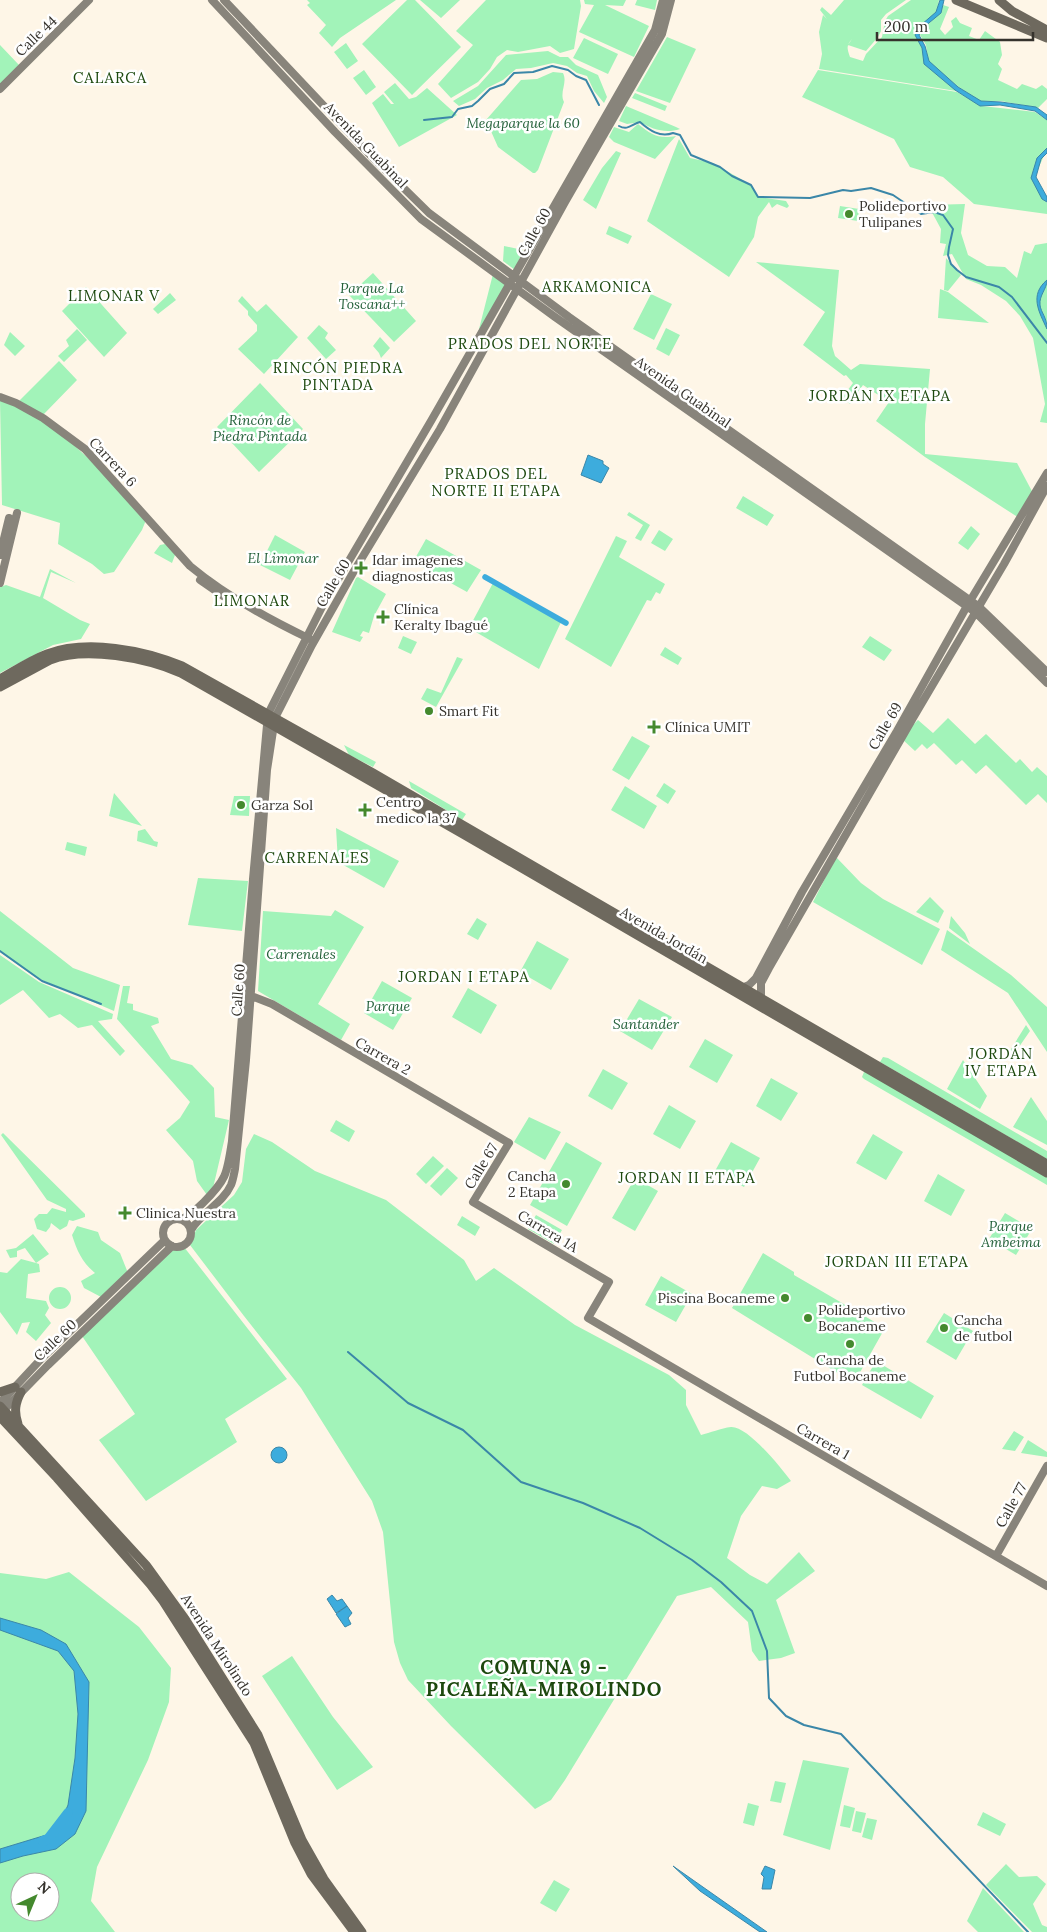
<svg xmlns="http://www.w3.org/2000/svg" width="1047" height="1932" font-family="Lora,serif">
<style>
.green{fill:#a2f3b9;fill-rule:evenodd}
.water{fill:#3dacdd;stroke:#3b87a8}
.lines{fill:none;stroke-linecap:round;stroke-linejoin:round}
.stream{stroke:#3b87a8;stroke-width:2}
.canal{stroke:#3dacdd;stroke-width:5.5}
.river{stroke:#3dacdd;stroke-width:10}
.secondary{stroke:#88847b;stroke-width:8}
.primary{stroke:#6e695e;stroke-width:9}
.poi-dot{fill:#44892e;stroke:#fff;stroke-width:2}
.labels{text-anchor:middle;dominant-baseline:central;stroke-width:5;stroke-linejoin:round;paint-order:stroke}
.street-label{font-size:14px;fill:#35322c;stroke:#fff}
.park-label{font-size:14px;font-style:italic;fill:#24613a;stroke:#fff}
.poi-label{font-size:14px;fill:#35322c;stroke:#fff;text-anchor:start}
.neighbourhood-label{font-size:15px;letter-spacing:1px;fill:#1d490e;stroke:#fff}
.district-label{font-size:19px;font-weight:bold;letter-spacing:1px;fill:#1d490e;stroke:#fff}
</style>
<rect width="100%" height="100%" fill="#fef6e7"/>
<path class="green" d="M307,0H396L340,38L332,47L319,33L326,25L307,5L310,3Z
M407,0H415L461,47L412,95L362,44Z
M420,0H460L441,18Z
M486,0H580L581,6L574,49L560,53L550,46L518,52L507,50L497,57L490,69L478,82L451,98L438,84L473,45L456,31Z
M584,0H626L623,6L605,5L649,26L634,57L579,32L594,5L585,4Z
M637,0H657L655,10L635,5Z
M844,0H906L886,14L881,20V31L878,37L866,51L848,45L852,39C846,46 847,48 850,57L863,61L866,54L882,37L885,21L888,16L911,0H939L937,13L916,35L923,47L926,63L957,90L956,91L819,69L822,54L819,32L823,15L827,19L820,10L822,7L831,15Z
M943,5L949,7L940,29L945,35L953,27L951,21L956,17L960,23L972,28L969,36L979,40L985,31L1000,42L1002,55L998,64L1002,69L998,80L1017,89L1022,84L1036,89L1042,85L1047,89V99L1038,108L1001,101H980L957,86L928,62L926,45L920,35C926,23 938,18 943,5Z
M667,37L696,49L670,103L636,91Z
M584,38L618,54L608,74L573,58Z
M346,43L358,61L347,69L334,52Z
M0,45L19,65L0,85Z
M548,51L560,57H568L576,65L598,75L607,97L604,103L594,91L587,76L577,73L567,66L553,63L531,68L516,69L503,80L487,88L475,99L459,106L453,101L478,86L506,55Z
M364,70L376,87L366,95L353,78Z
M818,70L957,92L982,106L1035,112L1047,120V149L1034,178L1047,203V214L974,204L943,177L910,167L894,139L802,97Z
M553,72L563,73C568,83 559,92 564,102L538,170L535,173H533L498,147L486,120L521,80L537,79Z
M395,83L409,99L416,97L427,88L457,115L399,147L372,103L383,94L391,104H394L384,92Z
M635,93L667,106L665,111L632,98Z
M626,106L676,127L680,129C665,134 652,129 640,122L627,124L619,121Z
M638,124C652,135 658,139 676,136L655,159L614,142L609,137L614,127L629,132Z
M679,139L690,158L713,163L751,185L758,197L786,201L789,206L787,208L777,204L772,208L769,202L758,217L754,237L729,277L647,221Z
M616,151L621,153L596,209L583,200L602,168Z
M965,204L961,233L968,255L987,266L1005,267L1017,278L1024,251L1031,254L1035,245L1047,243V423L1040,422L1045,404L1033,338L1020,316L1006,301L981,285L966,279L952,254L943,256L946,244L940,243L941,229L928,205Z
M840,206L859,209L858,221L838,218Z
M609,226L632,236L628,244L606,234Z
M504,246L523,250L515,270L503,261Z
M946,258L961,275L948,291L944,290Z
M756,262L839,270L832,346L835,356L851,370L860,364L930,369L925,424V454L1017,463L1034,495L1019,518L925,457L876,421L889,402L863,385L850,404L842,398L853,383L846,375L844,376L803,345L825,312Z
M373,273L416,321L394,342L349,295Z
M493,274L507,285L477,337Z
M86,287L127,333L104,357L62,311Z
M940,289L948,292L989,323L938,318Z
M170,293L176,300L158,314L153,309Z
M651,294L672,304L654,340L633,329Z
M242,296L257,312L266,304L298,337L264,374L238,349L257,331V325L248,315V311L238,301Z
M319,325L328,333L325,338L336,350L326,359L307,338Z
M666,328L680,335L669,356L656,349Z
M77,329L87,340L64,362L58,356L69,346L66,340Z
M10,332L25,346L15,356L4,345Z
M380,337L390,348L381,358L379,353L373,346Z
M59,361L77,380L43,415L19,401Z
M260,383L303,429L259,472L217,427Z
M0,400C60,419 105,476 146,520L142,530L114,572L104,574L92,564L58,544L60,523L2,505Z
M743,496L774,515L767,526L736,508Z
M629,512L650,525L641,541L635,538L643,525L627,515Z
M971,526L980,534L968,550L958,543Z
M659,530L673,539L665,551L651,543Z
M275,535L305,552L290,580L260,565Z
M616,536L627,541L619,557L665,584L660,594L656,592L651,601L647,600L611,667L565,639Z
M426,539L481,570L467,592L413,562Z
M165,544L174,551L175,555L172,563L154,553L160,545Z
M50,569L76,583L51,572L43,598L80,620L90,624L81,639L53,645L0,673V587L6,585L40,597Z
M358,577L386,594L374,616L369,633L363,631L360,636L363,637L360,642L332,632L356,578Z
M493,583L562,620L539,669L469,628Z
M403,636L417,642L411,654L398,648Z
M870,636L892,650L884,661L862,647Z
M665,647L682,658L678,665L660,655Z
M457,657L463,659L436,707L421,699L427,688L441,693Z
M948,718L975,744L986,734L1016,763L1020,759L1032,772L1037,767L1047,776V803L1038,794L1026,805L986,765L976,774L962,760L956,765L934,743L927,749L922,744L915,751L902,739L910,724H914L918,720L933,733Z
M632,736L650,746L629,780L612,770Z
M344,745L376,762L373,767L349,755Z
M409,781L466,814L462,820L411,788Z
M664,783L676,791L668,804L656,796Z
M625,786L657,806L644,829L611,810Z
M114,793L142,826L109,816Z
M234,796H250L249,816L230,815Z
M336,828L399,861L384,888L338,862Z
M145,829L154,841L158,842L157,847L137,841L138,831Z
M67,842L87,847L85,856L65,850Z
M836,857L861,883L883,899L940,929L922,965L813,902Z
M198,878L248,881L242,931L188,925Z
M930,897L944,911L938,923L916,912Z
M335,910L364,927L318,1004L350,1024L341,1040L258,991L263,911L331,916Z
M0,911L73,968L120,985L114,1011L35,977L0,952Z
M951,916L965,933L970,944L949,928Z
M477,918L487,924L478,940L467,934Z
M947,930L1011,975L1047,1007V1052L1008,993L941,950Z
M537,941L569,959L551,990L520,972Z
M0,955L39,982L113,1014L112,1019L98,1021L125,1051L120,1056L92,1025L78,1028L60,1014L49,1018L23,990L0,1005Z
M382,981L412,998L393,1030L364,1013Z
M123,986H130L127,1003L133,1004V1010L158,1018L159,1023L151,1026L171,1059L192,1065L214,1088L215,1117L229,1120L213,1188L207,1195L197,1181L193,1161L166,1130L180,1118L190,1102L117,1019Z
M468,988L497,1005L481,1034L452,1017Z
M639,999L672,1017L652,1050L620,1031Z
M1026,1025L1030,1031L1010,1060L1008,1054Z
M705,1039L733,1055L717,1083L689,1067Z
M883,1057L888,1058L1047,1151V1159L880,1062Z
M963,1060L987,1096L980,1109L947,1089Z
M603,1069L628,1083L612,1110L588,1096Z
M864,1072H869L1047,1177V1185L864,1079L862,1077Z
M771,1078L798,1093L781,1121L756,1106Z
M1031,1097L1047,1121V1145L1013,1127Z
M669,1105L696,1121L680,1149L653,1134Z
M529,1117L561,1132L545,1160L514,1142Z
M336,1120L355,1131L349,1142L330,1131Z
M3,1133L85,1214V1217L73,1221L69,1220L67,1226L60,1230L51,1223L50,1227L46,1232L37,1229L34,1219L39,1214H47L52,1208L66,1212V1209L47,1200L1,1135Z
M254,1134L272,1142L315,1171L386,1200L464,1260L476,1281L494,1268L575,1325L669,1375L686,1390V1405L701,1435C710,1433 721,1428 731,1427C748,1426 781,1468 791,1481L777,1489L762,1486L741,1516L727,1558L750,1575L767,1584L799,1552L815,1571L776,1600L795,1653L781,1658L759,1661L752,1651L748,1622L711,1587L677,1596L565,1780L551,1800L535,1809L451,1726L408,1680L400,1663L394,1642L383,1532L372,1501L301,1388L244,1316L190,1245L196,1230L234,1195L242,1182L246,1149Z
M873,1134L903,1152L886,1180L856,1163Z
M566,1142L602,1163L567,1226L530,1205Z
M731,1142L760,1158L744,1187L715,1171Z
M433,1156L444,1166L426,1184L416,1174Z
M447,1168L458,1178L441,1196L430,1186Z
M938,1174L965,1190L951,1216L924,1201Z
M635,1178L658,1191L635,1231L612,1218Z
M1005,1213L1032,1229L1016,1255L989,1239Z
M536,1215L562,1230L554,1244L528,1229Z
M462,1216L480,1227L475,1236L457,1225Z
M77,1226L98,1232L101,1240L120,1253L128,1273L101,1297L84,1288L81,1281L95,1273C82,1262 77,1251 72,1235Z
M33,1234L49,1254L36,1263L39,1264L40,1272L28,1274L26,1298L46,1301L49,1308L45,1315L51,1323L36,1341L26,1332L30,1322L22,1323L17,1335L0,1312V1272L7,1273L21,1259L36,1263L25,1248L17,1251V1257L10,1258L6,1250L16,1248Z
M184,1247L287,1379L225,1419L237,1442L146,1501L99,1440L135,1414L82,1336L172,1248Z
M763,1253L794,1272V1275L885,1328L854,1383L732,1308Z
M661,1276L692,1294L676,1322L645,1305Z
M49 1298a11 11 0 1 1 22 0a11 11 0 1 1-22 0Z
M944,1313L973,1331L956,1360L926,1342Z
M876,1361L934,1396L921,1419L862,1385Z
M1014,1431L1024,1437L1015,1451L1002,1449Z
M1028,1440L1047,1452V1457L1021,1453Z
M69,1572L139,1627L171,1668L169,1702L148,1760L97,1867L91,1901L115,1932H0V1573L46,1579ZM20,1882H50V1912H20Z
M292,1656L333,1717L373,1767L337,1790L262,1676Z
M803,1760L849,1768L830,1850L783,1835Z
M775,1781L786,1783L781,1803L770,1801Z
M748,1803L759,1806L754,1826L743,1823Z
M844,1805L855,1808L850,1828L840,1826Z
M856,1811L866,1813L861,1833L852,1831Z
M983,1812L1006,1824L1000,1836L977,1825Z
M867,1818L877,1820L872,1840L862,1837Z
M1006,1864L1019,1877L1037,1876L1046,1884L1033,1904L1042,1925L1047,1927V1932H1032L986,1885Z
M554,1880L570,1889L556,1912L540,1903Z
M983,1888L1024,1932H978L967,1921Z"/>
<path class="water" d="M940,0H944L941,13L924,27L919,35L925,46L929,61L958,87L981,101L1001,102L1036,107L1047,115V120L1035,111L1000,105L980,106L955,90L924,64L922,48L915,35L921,25L936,12Z
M1047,148V153L1041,159L1036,177L1047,197V202L1042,199L1031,178L1037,158Z
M1047,280C1047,289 1039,295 1040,305C1041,313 1047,317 1047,329C1039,312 1029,295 1047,280Z
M588,455L603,461V464L609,468L601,483L581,475Z
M271 1455a8 8 0 1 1 16 0a8 8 0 1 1-16 0Z
M332,1595L337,1601L342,1599L347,1606L336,1613L327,1599Z
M347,1606L352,1613L348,1618L351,1624L345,1627L336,1614Z
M0,1618L41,1630L66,1644L89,1682L86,1811L75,1834L56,1849L23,1856L0,1863V1849L56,1832L68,1805L75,1758L78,1714L74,1671L58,1651L0,1630Z
M673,1866L767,1932H760L700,1891Z
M765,1866L775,1870L771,1889H762L764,1877L761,1874Z"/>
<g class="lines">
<path class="stream" d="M424,120L452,117L458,109L472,106L478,101L490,89L504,84L514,73L533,72L552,66L568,70L576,76L586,80L599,105
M619,126C628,131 632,124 640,122C649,130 660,138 673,133L680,135L691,155L720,167L732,176L751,185L758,197L810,198L843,190L851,191L871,188L893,195L921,214L934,212L943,215L953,229L949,247L948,255L951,264L957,270L966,277L999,287L1012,297L1047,343
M0,951L42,981L101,1004
M348,1352L408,1403L463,1430L521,1482L583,1503L640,1528L692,1560L721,1582L752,1611L767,1651L769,1698L786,1716L804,1725L841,1734L1028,1932"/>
<path class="canal" d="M485,577L566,623"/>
<path class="river" d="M43,1841L48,1839L68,1813"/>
<path class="secondary" d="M212,0L335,132L421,219L555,317L975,612L1047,683
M224,0L374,159L429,213L569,317L978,606L1047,672
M0,89L89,0
M0,397L16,403L43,418L85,449L190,566C226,596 268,619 310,639
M0,555L9,518
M200,580L226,598
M0,583L17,513
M742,988L749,985L756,978L802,892L897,731L967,606L1047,473
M246,994L272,1004L509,1143L473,1202L609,1282L588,1318L1047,1586
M761,998V983L769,968L913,718L1004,564L1047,486
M163 1233a14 14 0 1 1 28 0a14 14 0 1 1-28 0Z
M181,1219C190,1216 196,1209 203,1203C227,1179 227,1174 232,1141L253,879L268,714L323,605L431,421L655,30L663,0
M191,1230C201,1213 223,1203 231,1185C233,1180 234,1174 235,1169L246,1060L267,770L275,718L312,645L354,571L440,429L565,202L662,34L671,0
M0,1403L42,1358L165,1240
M0,1412L4,1410L48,1365L172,1246
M996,1556L1047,1466"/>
<path class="primary" d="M956,0L1047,38
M999,0L1012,11L1047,30
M0,679C16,670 31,660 47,654C87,639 144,650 182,666L373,773L1047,1164
M0,687L50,660C86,646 146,658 181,673L463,834L1047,1173
M0,1392L15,1387
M0,1406L146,1565L185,1619L258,1735L302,1840L324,1879L362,1932
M0,1417L57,1478L150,1584L163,1601L254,1743L295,1843L311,1874L354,1932
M18,1424C14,1412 15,1403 21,1392"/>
</g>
<g class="poi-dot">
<circle cx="849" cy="214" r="5"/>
<path d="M358.5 560.5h5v5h5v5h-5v5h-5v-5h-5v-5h5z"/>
<path d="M380.5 609.5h5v5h5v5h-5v5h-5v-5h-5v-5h5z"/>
<circle cx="429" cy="711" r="5"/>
<path d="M651.5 719.5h5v5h5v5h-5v5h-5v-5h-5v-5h5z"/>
<circle cx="241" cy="805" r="5"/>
<path d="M362.5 802.5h5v5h5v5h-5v5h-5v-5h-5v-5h5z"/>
<circle cx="566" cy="1184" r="5"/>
<path d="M122.5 1205.5h5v5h5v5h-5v5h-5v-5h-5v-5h5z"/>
<circle cx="785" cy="1298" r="5"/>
<circle cx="808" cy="1318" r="5"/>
<circle cx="944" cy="1328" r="5"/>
<circle cx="850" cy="1344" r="5"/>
</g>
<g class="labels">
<g class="street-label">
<text transform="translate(36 36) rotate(-44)">Calle 44</text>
<text transform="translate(366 145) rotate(46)">Avenida Guabinal</text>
<text transform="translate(534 232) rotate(-61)">Calle 60</text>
<text transform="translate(683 392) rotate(35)">Avenida Guabinal</text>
<text transform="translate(113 462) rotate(47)">Carrera 6</text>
<text transform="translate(333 583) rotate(-60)">Calle 60</text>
<text transform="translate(885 726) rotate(-60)">Calle 69</text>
<text transform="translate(664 935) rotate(30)">Avenida Jordán</text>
<text transform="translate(238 990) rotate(-86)">Calle 60</text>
<text transform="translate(383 1056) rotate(30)">Carrera 2</text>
<text transform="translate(481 1166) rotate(-59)">Calle 67</text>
<text transform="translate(548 1231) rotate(31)">Carrera 1A</text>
<text transform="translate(55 1340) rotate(-44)">Calle 60</text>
<text transform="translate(823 1441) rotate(30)">Carrera 1</text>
<text transform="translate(1011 1505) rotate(-61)">Calle 77</text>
<text transform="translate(217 1645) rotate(57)">Avenida Mirolindo</text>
</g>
<g class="park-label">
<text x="523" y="123">Megaparque la 60</text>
<text x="372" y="288">Parque La<tspan x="372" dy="16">Toscana++</tspan></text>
<text x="260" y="420">Rincón de<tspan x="260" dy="16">Piedra Pintada</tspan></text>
<text x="283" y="558">El Limonar</text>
<text x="301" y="954">Carrenales</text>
<text x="388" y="1006">Parque</text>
<text x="646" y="1024">Santander</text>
<text x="1011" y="1226">Parque<tspan x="1011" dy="16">Ambeima</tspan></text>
</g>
<g class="poi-label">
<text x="859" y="206">Polideportivo<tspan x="859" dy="16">Tulipanes</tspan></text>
<text x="372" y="560">Idar imagenes<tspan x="372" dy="16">diagnosticas</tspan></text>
<text x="394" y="609">Clínica<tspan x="394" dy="16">Keralty Ibagué</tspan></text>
<text x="439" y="711">Smart Fit</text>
<text x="665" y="727">Clínica UMIT</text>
<text x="376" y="802">Centro<tspan x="376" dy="16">medico la 37</tspan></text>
<text x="251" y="805">Garza Sol</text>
<text x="556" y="1176" text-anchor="end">Cancha<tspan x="556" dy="16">2 Etapa</tspan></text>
<text x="136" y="1213">Clinica Nuestra</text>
<text x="775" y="1298" text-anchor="end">Piscina Bocaneme</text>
<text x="818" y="1310">Polideportivo<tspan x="818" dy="16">Bocaneme</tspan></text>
<text x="954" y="1320">Cancha<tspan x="954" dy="16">de futbol</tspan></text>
<text x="850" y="1360" text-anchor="middle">Cancha de<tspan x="850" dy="16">Futbol Bocaneme</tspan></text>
</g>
<g class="neighbourhood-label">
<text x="110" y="77">CALARCA</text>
<text x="597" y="286">ARKAMONICA</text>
<text x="114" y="295">LIMONAR V</text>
<text x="530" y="343">PRADOS DEL NORTE</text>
<text x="338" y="367">RINCÓN PIEDRA<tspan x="338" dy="17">PINTADA</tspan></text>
<text x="880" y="395">JORDÁN IX ETAPA</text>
<text x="496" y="473">PRADOS DEL<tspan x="496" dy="17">NORTE II ETAPA</tspan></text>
<text x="252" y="600">LIMONAR</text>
<text x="317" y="857">CARRENALES</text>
<text x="464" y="976">JORDAN I ETAPA</text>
<text x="1001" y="1053">JORDÁN<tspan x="1001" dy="17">IV ETAPA</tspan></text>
<text x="687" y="1177">JORDAN II ETAPA</text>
<text x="897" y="1261">JORDAN III ETAPA</text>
</g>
<g class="district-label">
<text x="544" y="1667">COMUNA 9 -<tspan x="544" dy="22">PICALEÑA-MIROLINDO</tspan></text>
</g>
</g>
<g transform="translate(35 1897) rotate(44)"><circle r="24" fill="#ffffff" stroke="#aeadab"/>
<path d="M0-4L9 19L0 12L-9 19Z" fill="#44892e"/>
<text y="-8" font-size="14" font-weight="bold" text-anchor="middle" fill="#35322c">N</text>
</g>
<path d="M877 32v8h156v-8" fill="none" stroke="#35322c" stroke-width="2.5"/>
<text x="884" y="32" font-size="15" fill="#35322c" stroke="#ffffff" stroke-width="4" paint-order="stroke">200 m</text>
</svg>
